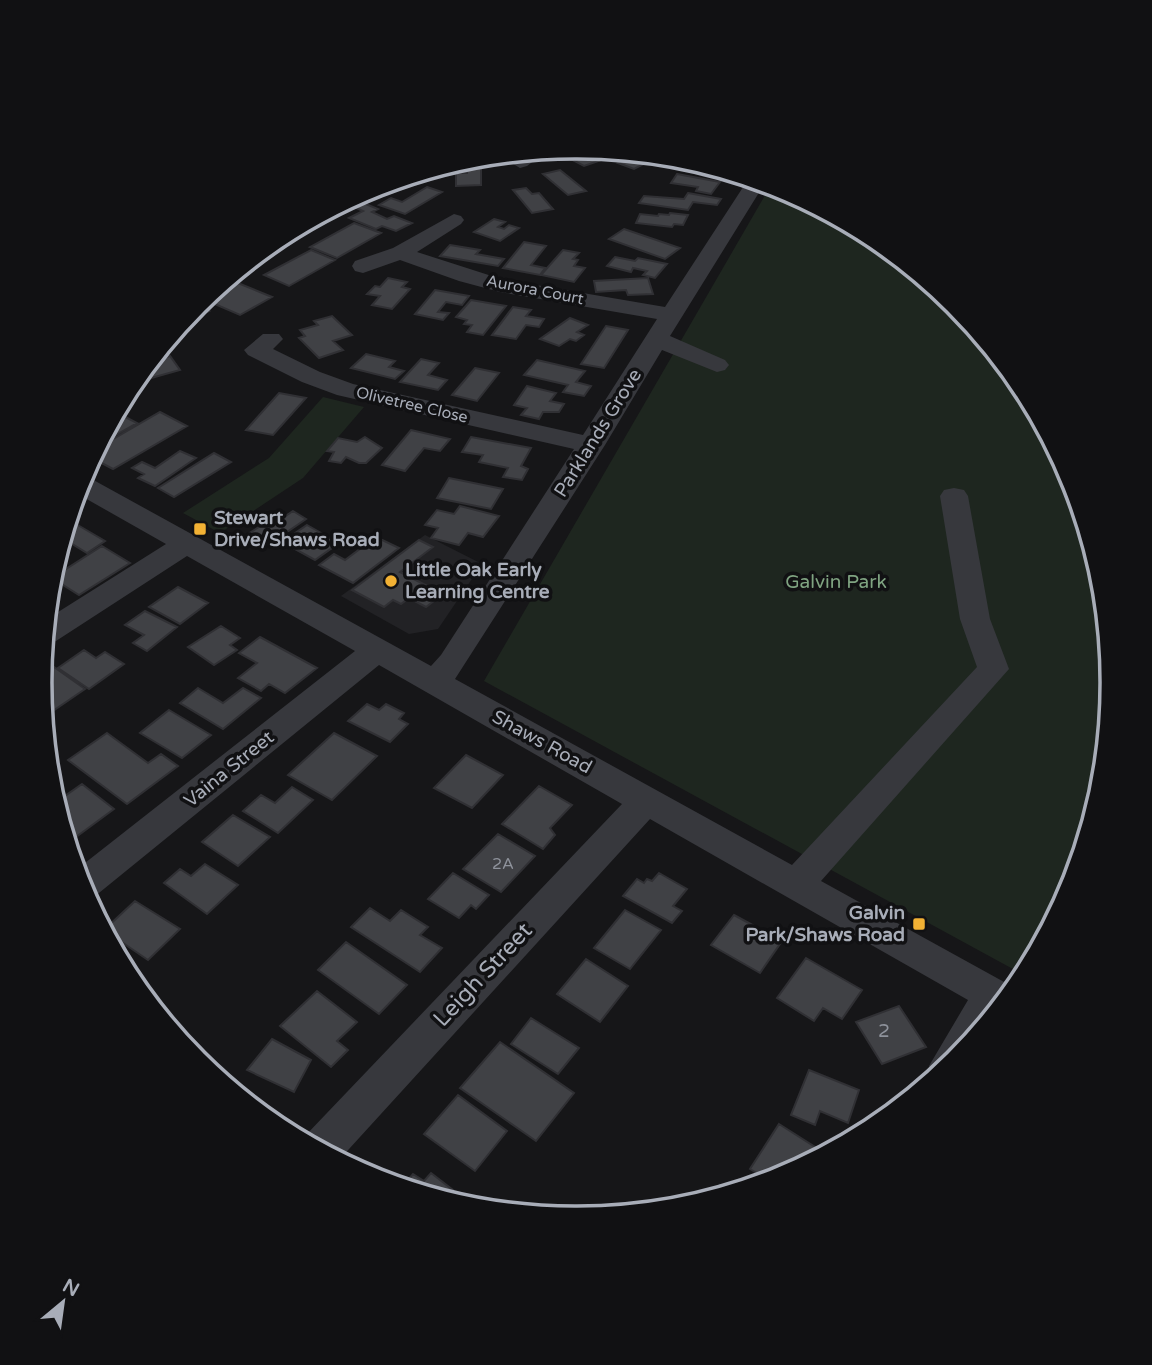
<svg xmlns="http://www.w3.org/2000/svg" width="1152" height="1365" font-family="'Varela Round',sans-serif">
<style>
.built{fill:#222225}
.green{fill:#1e261f}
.building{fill:#404145;stroke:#303034;stroke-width:2}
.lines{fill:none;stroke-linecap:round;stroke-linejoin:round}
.minor{fill:#37383d;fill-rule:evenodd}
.poi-dot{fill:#f2b134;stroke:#111113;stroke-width:2.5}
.labels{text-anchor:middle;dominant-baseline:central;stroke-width:7;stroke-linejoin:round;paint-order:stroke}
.far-street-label{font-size:16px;fill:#a8adb8;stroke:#111113}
.number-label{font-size:16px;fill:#8e929b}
.street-label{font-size:19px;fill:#a8adb8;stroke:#111113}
.poi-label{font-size:19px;font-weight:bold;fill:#a8adb8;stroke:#111113;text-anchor:start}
.park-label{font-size:19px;fill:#7fa381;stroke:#111113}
.near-number-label{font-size:19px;fill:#8e929b}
.near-street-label{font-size:23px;fill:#a8adb8;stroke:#111113}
.rim{fill:none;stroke:#a8adb8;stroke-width:3.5}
</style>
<rect width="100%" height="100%" fill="#161618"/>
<path class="built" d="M425,535L482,564L438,629L409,634L341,596Z"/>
<path class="green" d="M771,185L874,237L955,304L1022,385L1071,478L1102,578L1112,682L1101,787L1071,888L1024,975L484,681Z
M323,397L364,407L303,478L220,533L183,513L269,458Z"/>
<path class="building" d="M582,147L625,152L584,166L561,154Z
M638,153L662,155L634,169L618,163Z
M677,157H681L725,170L723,173L671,164Z
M467,166H481V185L456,186V173H467Z
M560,170L586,191L568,195L543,174Z
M677,174L720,182L711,194L696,191L698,187L671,183Z
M427,187L442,192L405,214L379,205L391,198L402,202Z
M526,188L532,194L539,193L553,209L532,213L513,190Z
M688,193L721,199L717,205L693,202L688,210L639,203L644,196L684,199Z
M361,202L378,209L372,212L387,219L394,216L412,223L396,231L382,226L376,229L349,218L363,211L352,206Z
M670,213L688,215L683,225L674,224L672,227L636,223L640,214L658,216L659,214L669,215Z
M494,219L505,222L498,227L504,229L509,225L519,228L500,241L474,232Z
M354,223L381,233L337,258L310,247Z
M624,229L680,248L665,259L609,239Z
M524,242L546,246L531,265L545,268L540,275L503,268Z
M450,245L480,250L476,254L504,259L498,266L440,256Z
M311,250L335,260L289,286L264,275Z
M563,250L579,253L573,259L578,260L574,266L585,268L574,282L541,275Z
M615,257L635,261L638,258L667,264L655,278L643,275L647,271L633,268L631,272L607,266Z
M388,278L407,282L402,287L410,289L392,309L372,305L380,296L367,294L375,286L380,287Z
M648,278L653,294L628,295L626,290L596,292L594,281Z
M228,279L272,297L240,315L203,299Z
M435,290L469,296L462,305L446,302L438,312L449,313L443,320L415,314Z
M471,300L506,306L483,335L467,332L472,325L464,324L467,320L456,317Z
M196,305L209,311L180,325Z
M513,307L531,310L526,316L544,319L539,327L526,325L516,339L492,335Z
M332,316L352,335L333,341L343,350L319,358L299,338L305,336L300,330L318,325L314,321Z
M570,318L588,325L577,332L584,335L576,341L570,339L559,346L540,339Z
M606,326L628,330L604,368L581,364Z
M366,354L395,361L389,367L404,371L395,379L351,368Z
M154,356L156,360L170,356L180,370L144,380L142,377L136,378Z
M421,359L439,363L428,375L447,380L438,390L400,382Z
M537,360L585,371L576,382L591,386L584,396L563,392L568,385L524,375Z
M475,368L499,373L477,401L452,395Z
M527,386L556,393L550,401L564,404L559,412H543L539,419L521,415L527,408L514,405Z
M279,393L306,398L273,435L246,430Z
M116,412L137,423L98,445Z
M160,412L187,426L113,469L92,458L96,449Z
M411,430L450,439L440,451L424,448L405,471L382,465Z
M365,437L382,448L366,463H359L346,457L341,463L329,461L334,452L327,451L338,438L357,442Z
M471,437L531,448L521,466L528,469L522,480L503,477L508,468L479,462L483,455L462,452Z
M180,451L196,458L155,486L138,478L144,474L132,468L142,462L155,468Z
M214,453L231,462L174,497L158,488Z
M449,478L503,489L491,509L437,498Z
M460,506L499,516L483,537L468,533L459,545L431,538L438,528L425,525L437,510L454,514Z
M293,511L306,519L265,547L245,536L262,525L268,528Z
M76,524L105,541L87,553L72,544L58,552L65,530Z
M307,525L339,543L315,560L282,542Z
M376,537L399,548L353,583L319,565L334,554L345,560Z
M419,540L433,547L400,572L443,594L426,607L409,598L401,604L393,600L384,607L352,590Z
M102,546L130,563L79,595L52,578Z
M178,587L208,603L180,624L149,607Z
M145,611L177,627L147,651L133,643L144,635L125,625Z
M221,626L240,638L230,645L237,650L214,665L188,647Z
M260,637L317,668L285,693L269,684L261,691L238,678L257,663L239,653Z
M84,650L96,658L105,652L124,664L89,689L58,668Z
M54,667L85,689L47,715L43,712L41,676Z
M198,688L223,703L243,688L261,698L223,729L180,703Z
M367,704L379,710L386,704L404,713L399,719L408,724L390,742L348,721Z
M169,710L211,735L182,758L140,733Z
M107,733L148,763L161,754L178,766L127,804L68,760Z
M334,733L377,756L332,800L288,775Z
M466,755L503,775L472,808L434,788Z
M82,784L114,809L76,837L62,826L55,803Z
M539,786L572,805L550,828L555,835L543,849L502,824Z
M292,787L313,800L278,833L243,811L261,795L275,803Z
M233,815L270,837L238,866L202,842Z
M498,834L535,856L501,892L463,869Z
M205,864L238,885L207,914L164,883L180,869L191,876Z
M453,873L489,895L476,909L471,905L459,918L428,899Z
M659,873L687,889L673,906L682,911L672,923L623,896L637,879L644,883L647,879L652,881Z
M135,901L180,929L148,960L104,930Z
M370,908L390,921L401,910L428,927L420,935L442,948L420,972L351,927Z
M625,910L661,930L630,969L594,948Z
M734,915L782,941L760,973L711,945Z
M346,942L407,985L379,1014L318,970Z
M806,958L862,990L842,1019L823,1008L814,1021L777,998Z
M586,959L628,986L600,1022L557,994Z
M317,991L357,1022L337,1041L348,1050L331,1067L280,1026Z
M899,1006L926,1047L882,1064L856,1022Z
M531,1018L579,1048L558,1074L511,1044Z
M272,1039L311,1060L294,1092L247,1070Z
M500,1042L574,1093L536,1141L460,1088Z
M809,1070L859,1090L848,1123L820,1111L815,1125L791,1115Z
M248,1092L263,1103L256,1110L242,1098Z
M458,1095L507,1131L475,1171L424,1134Z
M779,1124L826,1154L770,1181L750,1169Z
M431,1173L453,1190L445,1200L402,1187L413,1174L424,1181Z
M720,1185L731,1193L711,1199Z"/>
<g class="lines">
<path class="minor" d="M548,150L527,166L520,168L510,162L523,152Z
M749,178L765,183L670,336L725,360L729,365L725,370L717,372L662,350L605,445L455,679L792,865L977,667L960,619L940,496L944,490L954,488L964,490L968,496L990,619L1009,669L821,881L1015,988L955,1062L934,1078L929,1066L968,1000L650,819L339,1160L303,1141L305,1136L622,804L379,665L94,897L88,900L76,870L355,651L187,556L56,641L44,644L47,619L166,544L76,493L81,477H88L431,666L441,655L574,449L337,395L302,382L248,355L244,350L263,334H279L283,339L273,349L320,372L353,384L583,435L657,319L500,292L459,281L400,260L363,273L355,271L352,266L355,261L393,248L454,214L461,216L464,220L461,224L417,252L501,279L665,307Z"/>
</g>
<g class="poi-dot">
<rect x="193" y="522" width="14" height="14" rx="3.5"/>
<circle cx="391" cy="581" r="7"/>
<rect x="912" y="917" width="14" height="14" rx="3.5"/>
</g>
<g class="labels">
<g class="far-street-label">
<text transform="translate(535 290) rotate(11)">Aurora Court</text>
<text transform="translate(412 405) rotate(13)">Olivetree Close</text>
</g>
<g class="number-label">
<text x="503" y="864">2A</text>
</g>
<g class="street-label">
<text transform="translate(598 433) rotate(-58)">Parklands Grove</text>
<text transform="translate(542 742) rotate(29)">Shaws Road</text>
<text transform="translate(229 769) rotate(-39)">Vaina Street</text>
</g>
<g class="poi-label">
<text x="214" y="518">Stewart<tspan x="214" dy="22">Drive/Shaws Road</tspan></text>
<text x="405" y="570">Little Oak Early<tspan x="405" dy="22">Learning Centre</tspan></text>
<text x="905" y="913" text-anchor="end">Galvin<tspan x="905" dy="22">Park/Shaws Road</tspan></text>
</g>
<g class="park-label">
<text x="836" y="582">Galvin Park</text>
</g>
<g class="near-number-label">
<text x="884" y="1031">2</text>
</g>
<g class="near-street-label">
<text transform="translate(483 975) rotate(-47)">Leigh Street</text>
</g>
</g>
<path d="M0 0H1152V1365H0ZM575 159H577A523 523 0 0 1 1100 682V683A523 523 0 0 1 577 1206H575A523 523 0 0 1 52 683V682A523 523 0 0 1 575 159Z" fill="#111113" fill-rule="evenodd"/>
<path class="rim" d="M575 159H577A523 523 0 0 1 1100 682V683A523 523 0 0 1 577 1206H575A523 523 0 0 1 52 683V682A523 523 0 0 1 575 159Z"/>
<g transform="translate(63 1302) rotate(29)" stroke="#111113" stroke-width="5" paint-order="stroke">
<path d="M0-5L12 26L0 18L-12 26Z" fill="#a8adb8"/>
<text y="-10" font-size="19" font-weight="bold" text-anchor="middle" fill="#a8adb8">N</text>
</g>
</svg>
